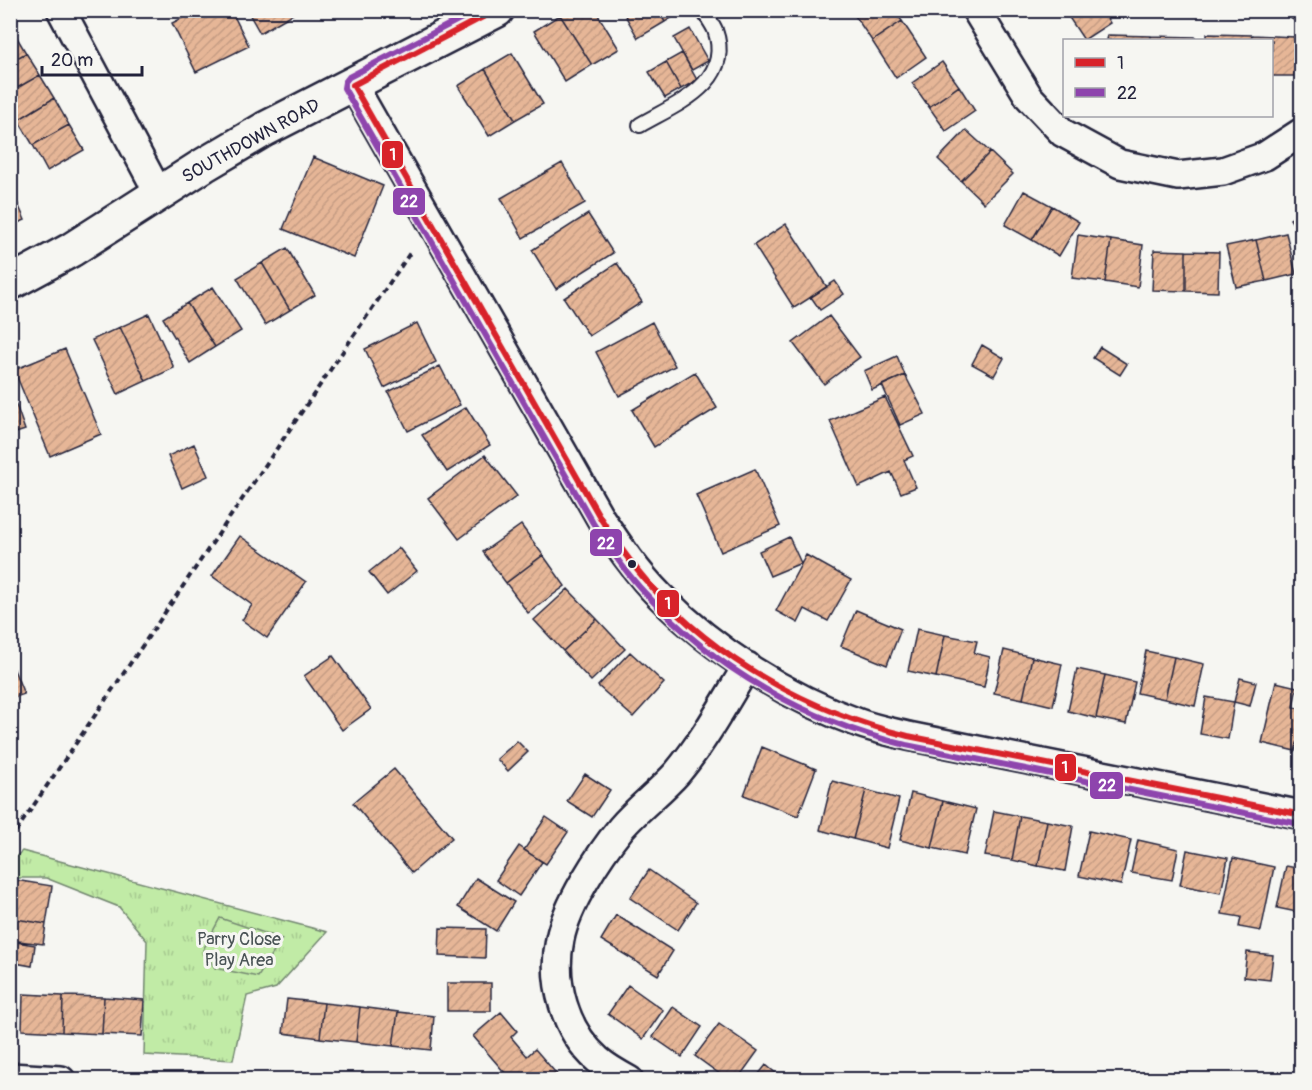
<svg xmlns="http://www.w3.org/2000/svg" width="1312" height="1090" font-family="Pangolin,sans-serif">
<style>
.grass{fill:url(#grass-tufts);stroke:#728670;stroke-width:1.5}
.park{fill:#c1eba6;stroke:#728670;stroke-width:1.5}
.building{fill:url(#building-hatch);stroke:#22223b;stroke-width:1.5}
.lines{fill:none;stroke-linecap:round;stroke-linejoin:round}
.lane-casing{stroke:#22223b;stroke-width:18}
.street-casing{stroke:#22223b;stroke-width:32}
.secondary-casing{stroke:#22223b;stroke-width:38}
.path{stroke:#22223b;stroke-width:4;stroke-dasharray:6 4.5;stroke-linecap:butt}
.lane{stroke:#f6f6f2;stroke-width:14}
.street{stroke:#f6f6f2;stroke-width:27}
.secondary{stroke:#f6f6f2;stroke-width:33}
.bus-1-casing{stroke:#f6f6f2;stroke-width:10}
.bus-2-casing{stroke:#f6f6f2;stroke-width:10}
.bus-1{stroke:#d8232a;stroke-width:6}
.bus-2{stroke:#8e44ad;stroke-width:6}
.bus-dot{fill:#22223b;stroke:#f6f6f2;stroke-width:2}
.labels{text-anchor:middle;dominant-baseline:central;stroke-width:6;stroke-linejoin:round;paint-order:stroke}
.street-label{font-size:18px;fill:#22223b;stroke:#f6f6f2}
.park-label{font-size:18px;fill:#4a5456;stroke:#f6f6f2}
.line-badge{stroke:#f6f6f2;stroke-width:2}
.badge-label{font-size:16px;text-anchor:middle;font-weight:bold;fill:#fff}
</style>
<defs>
<pattern id="grass-tufts" width="24" height="20" patternUnits="userSpaceOnUse" patternTransform="scale(1.5)"><rect width="24" height="20" fill="#c1eba6"/><path d="M3 7l-1-3M5 7V3M7 7l1-3M15 17l-1-3M17 17v-4M19 17l1-3" fill="none" stroke="#a6c990"/></pattern>
<pattern id="building-hatch" width="6" height="6" patternUnits="userSpaceOnUse" patternTransform="scale(1.5)"><rect width="6" height="6" fill="#e6b697"/><path d="M-1 1l2-2M0 6l6-6M5 7l2-2" fill="none" stroke="#c59c83"/></pattern>
</defs>
<rect width="100%" height="100%" fill="#f6f6f2"/>
<filter id="ink" filterUnits="userSpaceOnUse"><feTurbulence type="fractalNoise" baseFrequency=".0167" numOctaves="2"/><feDisplacementMap in="SourceGraphic" scale="12" xChannelSelector="R" yChannelSelector="G"/><feConvolveMatrix kernelMatrix="1 2 1 2 8 2 1 2 1" color-interpolation-filters="sRGB"/></filter>
<g filter="url(#ink)">
<path class="grass" d="M22,851L327,932L276,988L247,996L233,1060L144,1055L147,941L119,907L46,878H11L10,862Z"/>
<path class="park" d="M220,918L282,939L258,977L215,968L203,950Z"/>
<path class="building" d="M198,10H231L249,46L196,72L172,23Z
M247,10H297L298,11L260,33Z
M568,10H595L619,49L592,65L560,15Z
M622,10H658L665,22L638,38Z
M658,10H684L665,22Z
M851,10H894L902,21L872,41Z
M1064,10H1102L1110,23L1084,40Z
M1295,10H1302V25L1290,18Z
M560,15L592,65L565,82L534,31Z
M902,21L926,57L896,78L872,41Z
M12,29L26,53L10,62V30Z
M690,29L708,61L692,70L674,38Z
M1207,34L1252,35L1251,40H1207Z
M1108,35L1151,36V40H1107Z
M1252,35L1295,37V76H1272V40H1251Z
M1151,36L1195,37V40H1151Z
M26,53L40,75L10,92V62Z
M512,53L543,104L515,120L485,69Z
M682,53L697,80L681,89L666,62Z
M666,62L681,89L665,98L649,72Z
M942,62L959,86L929,107L912,83Z
M485,69L515,120L489,136L458,86Z
M40,75L54,98L18,120L10,107V92Z
M959,86L975,111L946,131L929,107Z
M54,98L69,125L33,145L18,120Z
M69,125L84,150L47,171L33,145Z
M966,130L990,152L961,181L938,159Z
M990,152L1013,174L984,203L961,181Z
M313,157L383,186L354,258L283,229Z
M562,163L585,203L523,238L501,198Z
M10,186L25,220L10,226Z
M1024,191L1052,206L1032,240L1005,225Z
M1052,206L1079,222L1059,256L1032,240Z
M1302,212V238L1290,219Z
M588,214L613,253L556,289L532,250Z
M786,224L827,287L794,308L754,245Z
M1286,233L1296,274L1266,281L1256,240Z
M1078,235L1111,240L1105,282L1072,278Z
M1111,240L1143,245L1138,287L1105,282Z
M1256,240L1266,281L1236,287L1226,246Z
M287,248L315,295L290,310L262,263Z
M1154,250L1186,251V291L1152,290Z
M1186,251L1219,252L1218,292L1186,291Z
M262,263L290,310L265,325L237,278Z
M617,263L642,302L589,336L564,298Z
M835,281L844,294L820,310L811,297Z
M213,287L241,331L215,347L187,303Z
M187,303L215,347L190,363L163,318Z
M149,314L174,368L146,381L120,327Z
M829,316L860,357L824,384L793,343Z
M652,322L675,366L619,396L596,352Z
M417,323L436,362L384,388L365,349Z
M120,327L146,381L118,394L92,340Z
M982,345L1004,358L994,376L972,364Z
M1100,347L1127,364L1120,375L1093,358Z
M65,349L101,434L50,456L14,370Z
M897,356L905,375L872,390L864,371Z
M440,366L460,405L408,431L388,392Z
M695,372L717,408L654,447L632,410Z
M905,375L925,414L900,425L882,385Z
M10,388L25,430L10,435Z
M885,397L913,456L904,460L916,487L901,493L891,472L859,487L830,421Z
M466,407L490,445L447,472L422,435Z
M194,444L208,476L182,488L168,456Z
M485,455L517,496L459,539L428,498Z
M755,469L780,526L721,552L696,495Z
M521,525L543,555L506,583L483,552Z
M240,536L306,582L267,638L242,620L252,605L212,576Z
M789,537L801,563L770,576L759,551Z
M399,548L417,571L387,595L369,572Z
M543,555L565,586L528,613L506,583Z
M806,555L851,580L828,621L805,609L798,623L776,611Z
M568,589L597,619L563,651L534,620Z
M856,610L901,629L887,665L841,646Z
M597,619L625,649L591,681L563,651Z
M917,629L945,635L936,677L908,671Z
M945,635L977,641L974,653L990,657L984,687L936,677Z
M1004,650L1032,657L1023,699L994,693Z
M1146,651L1174,657L1165,699L1137,693Z
M630,652L664,683L633,717L598,686Z
M333,656L371,709L342,730L304,676Z
M1032,657L1062,664L1053,706L1023,699Z
M1174,657L1204,664L1195,706L1165,699Z
M10,660L24,694L10,699Z
M1077,669L1105,675L1096,718L1068,711Z
M1105,675L1135,682L1126,724L1096,718Z
M1240,678L1256,682L1250,706L1234,702Z
M1276,682L1297,687L1293,707L1302,709V725L1295,751L1262,743Z
M1206,697L1234,702L1228,739L1200,734Z
M517,741L528,752L508,771L497,759Z
M762,747L816,769L798,816L744,795Z
M394,769L452,838L412,873L353,803Z
M585,774L610,790L592,817L567,801Z
M832,781L866,790L853,839L820,830Z
M866,790L899,799L887,848L853,839Z
M911,793L943,801L932,848L900,840Z
M943,801L976,809L965,855L932,848Z
M994,811L1020,816L1012,860L985,856Z
M1020,816L1047,821L1038,866L1012,860Z
M546,817L568,832L546,864L524,850Z
M1047,821L1073,826L1065,871L1038,866Z
M1089,831L1131,840L1121,885L1079,876Z
M1138,840L1178,849L1172,880L1131,873Z
M519,846L542,862L519,896L496,880Z
M1187,850L1228,858L1221,893L1180,885Z
M1233,858L1274,867L1261,931L1239,927L1241,917L1222,914Z
M1286,866L1302,869V913L1277,908Z
M649,870L696,903L678,930L630,898Z
M476,878L514,902L496,931L458,907Z
M15,880L52,886L46,924L10,918Z
M616,915L673,951L658,975L601,940Z
M10,918L46,924L43,944L10,940Z
M440,928L486,929L485,958L439,956Z
M10,941L35,945L32,966L10,962Z
M1247,952L1273,955L1270,980L1244,977Z
M447,983H491V1011H447Z
M628,985L663,1010L643,1039L608,1014Z
M23,994L63,996L62,1032L22,1030Z
M63,996L104,997L102,1034L62,1032Z
M104,997L144,1000L142,1036L102,1034Z
M287,999L324,1003L320,1038L283,1033Z
M324,1003L360,1007L356,1042L320,1038Z
M360,1007L398,1012L393,1046L356,1042Z
M673,1007L702,1027L682,1057L653,1037Z
M398,1012L434,1016L431,1050L393,1046Z
M501,1012L517,1031L511,1037L527,1056L535,1049L561,1079L511,1080L473,1036Z
M719,1024L758,1051L737,1080H728L695,1056Z
M766,1065L784,1080H754Z"/>
<g class="lines">
<defs>
<path id="lane" d="M640,125C676,104 734,83 715,30C712,23 707,17 703,10"/>
<path id="street" d="M61,10L159,194
M976,10L1029,97L1063,133L1120,164L1178,176L1223,171L1265,156L1302,132
M353,85L601,519C619,546 637,573 660,596C714,651 786,697 859,723C875,729 892,732 908,736L1302,815
M10,1077L61,1080
M629,1080C618,1074 607,1068 598,1060C565,1031 551,982 560,939C567,904 599,855 621,828C638,808 660,792 677,773C704,741 725,702 747,666"/>
<path id="secondary" d="M10,283L71,250L204,165L265,129L497,10"/>
</defs>
<use href="#lane" class="lane-casing"/>
<use href="#street" class="street-casing"/>
<use href="#secondary" class="secondary-casing"/>
<path class="path" d="M10,840L412,250"/>
<use href="#lane" class="lane"/>
<use href="#street" class="street"/>
<use href="#secondary" class="secondary"/>
<defs>
<path id="bus-1" d="M496,10L353,85L601,519C616,542 632,565 650,585C717,661 811,712 908,736L1302,815"/>
<path id="bus-2" d="M477,10L349,77L345,82L344,88L593,523C609,548 625,572 645,593C714,669 807,721 906,745L1300,824"/>
</defs>
<use href="#bus-1" class="bus-1-casing"/>
<use href="#bus-2" class="bus-2-casing"/>
<use href="#bus-1" class="bus-1"/>
<use href="#bus-2" class="bus-2"/>
</g>
</g>
<circle class="bus-dot" cx="632" cy="564" r="5"/>
<g class="labels">
<g class="street-label">
<text transform="translate(251 141) rotate(-29)">SOUTHDOWN ROAD</text>
</g>
<g class="park-label">
<text x="239" y="939">Parry Close<tspan x="239" dy="21">Play Area</tspan></text>
</g>
</g>
<g class="line-badge">
<rect x="381" y="140" width="23" height="29" rx="6" fill="#d8232a"/>
<rect x="392" y="187" width="34" height="29" rx="6" fill="#8e44ad"/>
<rect x="589" y="528" width="34" height="29" rx="6" fill="#8e44ad"/>
<rect x="656" y="589" width="24" height="29" rx="6" fill="#d8232a"/>
<rect x="1054" y="753" width="23" height="29" rx="6" fill="#d8232a"/>
<rect x="1089" y="771" width="35" height="29" rx="6" fill="#8e44ad"/>
</g>
<g class="badge-label">
<text x="393" y="160">1</text>
<text x="409" y="207">22</text>
<text x="606" y="549">22</text>
<text x="668" y="609">1</text>
<text x="1065" y="773">1</text>
<text x="1107" y="791">22</text>
</g>
<rect width="1312" height="1090" fill="none" stroke="#f6f6f2" stroke-width="36"/>
<rect x="18" y="18" width="1276" height="1054" fill="none" stroke="#22223b" stroke-width="2" filter="url(#ink)"/>
<rect x="1063" y="39" width="210" height="78" fill="#f6f6f2" stroke="#a1a1a9" stroke-width="1.5"/>
<rect x="1075" y="58" width="30" height="9" fill="#d8232a" stroke="#a1a1a9" stroke-width="1.5"/>
<text x="1117" y="69" font-size="18" fill="#22223b">1</text>
<rect x="1075" y="88" width="30" height="9" fill="#8e44ad" stroke="#a1a1a9" stroke-width="1.5"/>
<text x="1117" y="99" font-size="18" fill="#22223b">22</text>
<path d="M42 66v9h100v-9" fill="none" stroke="#22223b" stroke-width="3"/>
<text x="51" y="66" font-size="18" fill="#22223b" stroke="#f6f6f2" stroke-width="4.5" paint-order="stroke">20 m</text>
</svg>
